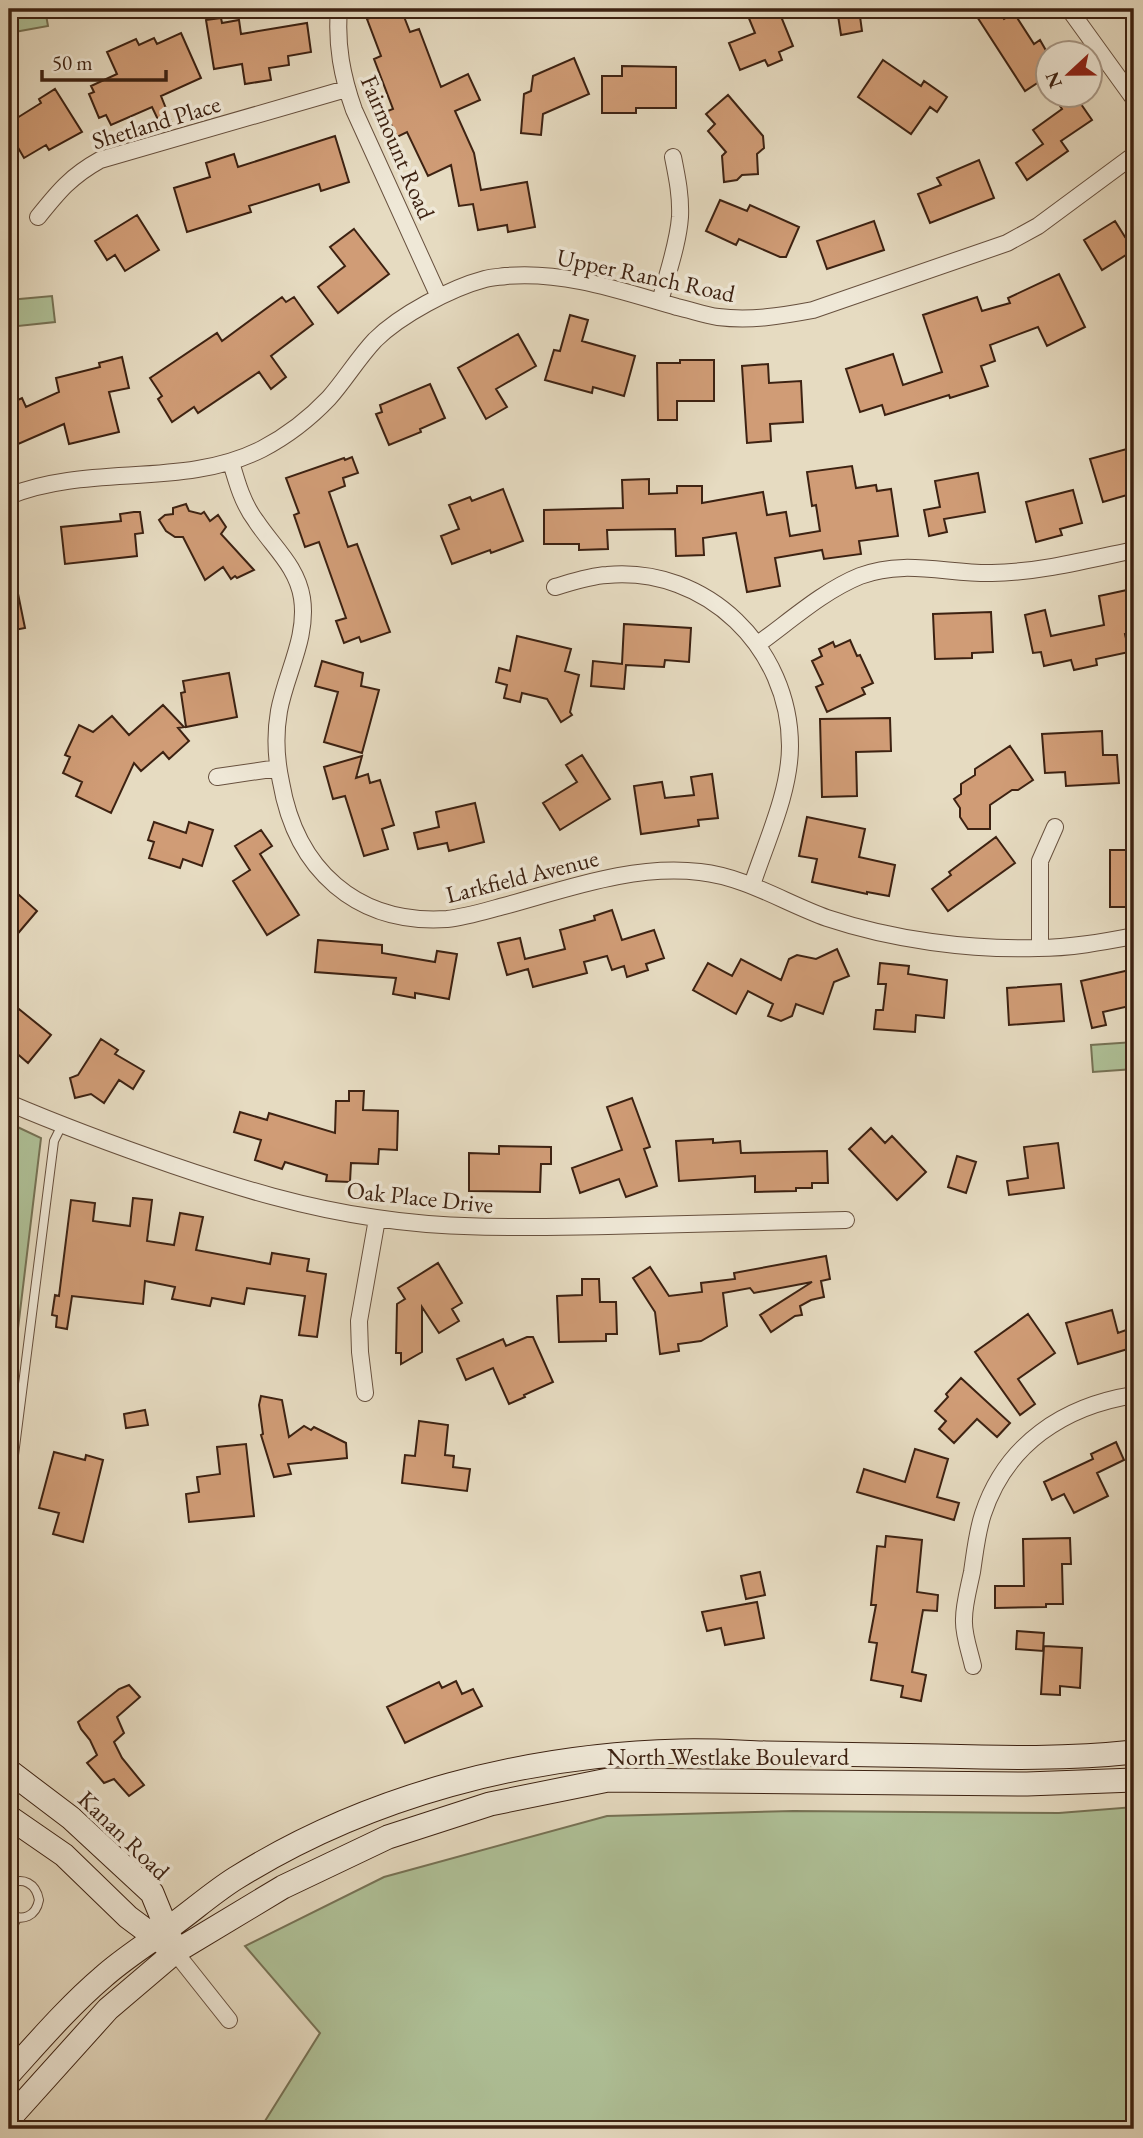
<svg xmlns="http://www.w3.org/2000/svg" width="1143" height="2138" font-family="'EB Garamond',serif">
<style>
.green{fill:#afc198;stroke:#767255;stroke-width:2}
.building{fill:#d09c76;stroke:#3d2212;stroke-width:2}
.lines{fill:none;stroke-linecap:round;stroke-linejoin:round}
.lane-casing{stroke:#67503e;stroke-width:10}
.street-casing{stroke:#67503e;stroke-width:18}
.secondary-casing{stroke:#3d2212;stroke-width:25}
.lane{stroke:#efe8d7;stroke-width:8}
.street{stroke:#efe8d7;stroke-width:16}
.secondary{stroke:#efe8d7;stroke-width:23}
.labels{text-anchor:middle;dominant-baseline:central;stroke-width:7;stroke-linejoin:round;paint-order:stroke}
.street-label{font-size:24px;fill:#3d2212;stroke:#efe8d7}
</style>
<rect width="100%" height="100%" fill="#e6dbc1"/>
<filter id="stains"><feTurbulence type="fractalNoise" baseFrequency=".00286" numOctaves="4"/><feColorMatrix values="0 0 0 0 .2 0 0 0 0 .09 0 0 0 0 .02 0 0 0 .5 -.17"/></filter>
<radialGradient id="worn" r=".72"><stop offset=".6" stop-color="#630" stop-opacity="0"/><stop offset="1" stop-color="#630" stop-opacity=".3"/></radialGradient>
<path class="green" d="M9,9H45L48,26L9,33Z
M52,296L55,322L9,327V300Z
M1134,1042V1069L1093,1072L1091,1045Z
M9,1123L41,1138L12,1378L9,1380Z
M1134,1807V2129H260L320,2033L245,1946L384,1877L607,1816L793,1811L1059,1813Z"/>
<path class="building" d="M394,9H401L410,32L419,29L441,87L468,74L480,100L455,111L474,153L481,190L527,182L535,227L508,232L507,225L478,230L473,204L459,206L451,165L428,176L407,132L397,137L385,112L393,109L374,59L381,56L367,19Z
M767,9H778L793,46L779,52L782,60L768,66L765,60L740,70L729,43L755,33L748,16Z
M837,9H859L862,31L841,35Z
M972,9H997L1004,19L1014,13L1034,44L1040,40L1048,54V76L1025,91Z
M221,18L222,23L239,20L241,34L307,23L311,52L288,56L289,65L269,68L271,80L245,84L242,64L214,69L206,20Z
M181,33L201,78L161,96L173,126L163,130L152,107L111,125L106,115L99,118L89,94L94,92L91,86L117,74L107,52L136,39L139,45L154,38L157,44Z
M574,58L589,94L543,114L541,135L521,133L524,94L531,91L533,76Z
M883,60L921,86L924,81L947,97L937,112L930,107L911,134L858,97Z
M622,66L676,67V108H636V113H602V76H622Z
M55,89L82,132L49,150L46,145L24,158L9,132V123L41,103L39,99Z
M1052,94H1074L1092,120L1061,141L1068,151L1027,180L1016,163L1043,144L1033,130L1062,109Z
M728,95L763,136L764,148L757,154L758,174L742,175L737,180L724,182L722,156L726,152L708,131L715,124L706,114Z
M335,136L349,182L321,191L319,184L249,206L251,212L187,232L174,188L210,177L206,163L234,154L238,167Z
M979,160L994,198L930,223L918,194L941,185L937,178Z
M720,200L747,211L750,205L799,227L786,257H780L739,239L736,245L706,231Z
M137,215L159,250L125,271L115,255L107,260L95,241Z
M874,221L884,250L827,269L817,241Z
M1115,221L1125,237L1134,232V250L1102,270L1084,240Z
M354,229L389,274L338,313L318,287L345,266L330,247Z
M1059,274L1085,327L1047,346L1038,327L990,345L995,361L981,366L988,386L950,398L949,395L885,415L882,405L860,412L846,369L893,354L903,385L942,372L923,315L977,297L982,311L1010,303L1008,298Z
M282,297L286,302L294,297L313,324L271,356L286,377L271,389L259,372L198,413L194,407L172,422L158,399L162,396L150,378L217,333L222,341Z
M570,315L588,320L582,341L635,356L624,396L593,387L592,393L545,380L554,350L560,351Z
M518,334L536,366L496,389L507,407L486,419L458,368Z
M122,357L129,388L109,392L119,432L69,444L64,424L9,448V404L22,398L26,407L59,392L56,378L100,367L99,363Z
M680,360H714V401H677V420H658L657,363H680Z
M768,364L769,383L801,381L803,422L770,424L771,441L747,443L742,366Z
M430,384L445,418L420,429L421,432L389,445L376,414L382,412L380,405Z
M1134,447V493L1103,502L1090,459Z
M352,457L358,473L343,478L345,486L329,492L348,547L357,544L390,632L361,642L359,637L344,643L336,621L346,618L319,542L305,547L294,515L299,513L286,478L344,458L345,460Z
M852,466L856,488L876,485L877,491L891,489L898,536L859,541L861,554L824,559L822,550L775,558L780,586L747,592L736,533L703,538L704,555L676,556L675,529L607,530L608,549L579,550V544H544V510L623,508L622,480L649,479V494L677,493V486H702V503L763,492L767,515L786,512L790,536L820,531L816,505L812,506L807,472Z
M978,473L985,512L944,519L947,532L929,536L924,510L940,507L935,481Z
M503,489L523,541L491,553L490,550L452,564L441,536L459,529L449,505L470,497L472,501Z
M1073,490L1082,523L1060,529L1062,535L1036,542L1026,502Z
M186,504L189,511L201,514L204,512L210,521L218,515L226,527L221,534L254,570L237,578L235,576L231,579L223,567L205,580L183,537H175L166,531L159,520L165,515L173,514V508Z
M134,512H140L143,533L135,534L137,556L65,564L61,527L121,521L120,514Z
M15,579L25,628L9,631V580Z
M1127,590L1130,602L1134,601V632L1125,634L1129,652L1096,659L1097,665L1074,670L1071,660L1044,666L1041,652L1033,653L1025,615L1045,610L1051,636L1104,625L1099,596Z
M991,612L993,652L972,653V658L935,659L933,614Z
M624,624L691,628L689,662L665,660L664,667L626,665L624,689L591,686L593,661L622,664Z
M517,636L571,649L565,671L579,675L570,712L572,715L561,722L547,699L522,693L520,702L504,698L507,685L496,682L499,668L510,671Z
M850,640L857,656L860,655L873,683L862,688L865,694L827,712L816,687L823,684L812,661L822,656L819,649L833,642L835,647Z
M322,661L363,673L361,686L379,690L362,753L324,742L338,692L315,686Z
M229,673L237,717L186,727L181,693L185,692L183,681Z
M163,705L184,727L178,728L189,741L169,759L163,752L141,771L134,763L111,813L76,796L82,782L63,773L70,757L65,755L79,725L93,732L112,716L129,735Z
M890,718L891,751L856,752L857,796L822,797L820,719Z
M1102,731L1103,755H1117L1119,783L1066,786L1065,772L1045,773L1042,734Z
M1010,746L1033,780L1018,790H1012L990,805V829H968L960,817V808L954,799L961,794V784L975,775V769Z
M582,755L610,799L560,830L543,803L577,782L566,765Z
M362,756L356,778L368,774L370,783L380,780L394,825L382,829L388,849L364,856L345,796L333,799L324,767Z
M712,774L718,818L698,820L699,826L641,834L634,786L662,782L665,798L694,795L691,777Z
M475,803L484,842L449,851L447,843L418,849L414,833L439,827L436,812Z
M807,817L865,829L859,857L895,865L889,896L867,892V894L812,882L817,859L799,856Z
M154,822L186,833L189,822L213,830L202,866L183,859L180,868L149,858L154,842L148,840Z
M261,830L272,846L260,854L299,915L267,935L233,881L250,870L235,846Z
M996,837L1015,863L948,911L932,889L951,875L949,872Z
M1110,850H1134V907H1110Z
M9,886L37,911L9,944Z
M612,910L622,940L654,930L664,958L646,964L648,970L627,977L624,966L612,970L607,956L584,962L587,973L533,987L528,969L507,975L498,943L520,938L525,959L565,949L560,930L595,920L594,916Z
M318,940L382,945V953L435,962L437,951L457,954L449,999L415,993V998L393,994L396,978L315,972Z
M837,949L849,976L834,982L823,1014L796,1004L792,1016L781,1021L768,1016L773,1004L748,991L736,1014L693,990L708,963L732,976L741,959L781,980L789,959L797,955L816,959Z
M880,963L909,966L908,974L947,980L944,1018L916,1015L915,1032L874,1029L876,1010H883L886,984H878Z
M1134,969V1005L1103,1012L1106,1025L1092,1028L1081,981Z
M1061,984L1064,1021L1009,1025L1007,988Z
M9,1001L51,1035L28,1063L14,1051L15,1049L9,1043Z
M101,1039L118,1050L115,1054L144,1071L133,1089L119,1080L104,1103L91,1094L75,1098L70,1078L78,1075Z
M349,1091H364L363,1110L398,1111L397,1150L379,1149L378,1164L351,1163L350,1182L326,1181L327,1175L285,1162L282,1169L255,1160L261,1140L234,1132L240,1112L267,1120L269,1113L335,1133L336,1101H349Z
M632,1098L650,1147L644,1149L657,1186L626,1197L619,1179L580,1193L572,1168L622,1150L607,1107Z
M871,1128L885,1143L892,1136L926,1172L897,1200L849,1149Z
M713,1139V1143L740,1141L741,1153L827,1151L828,1183H812V1188H796V1191L755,1192V1176L679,1181L676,1141Z
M1058,1143L1064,1188L1009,1195L1007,1181L1028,1178L1024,1147Z
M499,1146L551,1147V1164H541L540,1192L469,1191V1153L499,1154Z
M957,1156L976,1162L966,1193L948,1187Z
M133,1198L152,1200L147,1241L174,1245L180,1213L203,1217L196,1250L270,1264L272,1253L309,1259L307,1271L326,1274L317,1337L299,1335L305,1296L247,1288L244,1304L212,1298L210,1306L172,1299L175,1287L145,1281L143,1304L72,1296L67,1329L56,1327L57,1316L52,1315L55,1295L59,1296L71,1200L95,1203L93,1221L130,1226Z
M826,1256L830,1279L821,1281L824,1297L811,1300L800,1306L802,1315L795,1316L771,1332L760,1315L812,1282L754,1293L750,1288L723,1293L727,1326L701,1341L678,1344L679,1351L660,1354L655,1312L633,1278L650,1267L669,1296L702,1292L701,1283L735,1279L734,1273Z
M438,1263L462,1303L452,1309L459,1321L439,1333L422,1307V1352L401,1364V1353H396L397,1304L405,1299L398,1288Z
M582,1279H599L600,1302H616L617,1334H606V1341L559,1342L557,1296L582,1295Z
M1112,1310L1118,1333L1126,1330L1131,1348L1078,1364L1066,1323Z
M1028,1314L1055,1353L1018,1379L1035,1404L1020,1415L975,1352Z
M527,1337H533L553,1382L524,1395L525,1397L509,1404L493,1368L466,1380L457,1359L503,1339L506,1346Z
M961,1378L1010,1423L997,1437L977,1419L954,1443L939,1429L946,1421L935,1411L948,1397L946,1394Z
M261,1396L282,1400L289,1437L304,1426L311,1430L314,1427L346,1443L347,1458L288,1464L291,1474L274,1477L261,1435L263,1434L259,1405Z
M145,1410L148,1425L126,1428L124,1414Z
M419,1421L448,1425L445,1455L454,1456L453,1467L470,1469L467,1491L402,1483L405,1455L415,1456Z
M1116,1442L1124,1460L1097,1473L1108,1496L1074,1513L1064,1494L1052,1500L1044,1482L1093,1459L1091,1454Z
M246,1444L254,1516L189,1522L186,1494L199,1492L197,1477L220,1474L217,1447Z
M915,1449L948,1459L937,1497L959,1503L954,1520L857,1492L864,1469L905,1482Z
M54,1452L85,1460L86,1455L103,1460L83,1542L53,1534L59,1513L39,1508Z
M886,1536L922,1540L917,1592L938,1595L937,1611L923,1610L912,1672L926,1675L921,1701L901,1697L903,1686L871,1680L877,1643L869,1642L876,1605H871L877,1546L885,1547Z
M1070,1538L1071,1564H1062L1063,1604H1046V1607L995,1608V1586H1024L1023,1539Z
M760,1572L765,1595L746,1599L741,1576Z
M757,1602L764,1638L725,1645L721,1628L707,1631L702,1612Z
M1017,1631L1044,1633L1043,1651L1016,1649Z
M1044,1646L1082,1648L1080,1688L1060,1686V1695L1041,1694Z
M456,1681L462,1694L473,1689L482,1706L405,1743L387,1707L439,1682L442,1688Z
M129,1685L140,1697L117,1717L124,1733L114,1742L122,1758L144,1785L129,1796L114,1779L104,1783L87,1763L97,1755L90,1740L81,1729L78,1722L119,1689Z"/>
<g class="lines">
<defs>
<path id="lane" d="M9,1494L54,1141L62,1125
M9,1884C23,1877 36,1883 39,1900C36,1916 23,1922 9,1914
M9,1934L17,1918"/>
<path id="street" d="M339,9C336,45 342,76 354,110L439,297
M1069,9L1134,99
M38,217C58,192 71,176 100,160L346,89
M660,302C667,274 678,245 680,217C681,196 677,177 673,157
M231,462C237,483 243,504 256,521C273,547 297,566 302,598C308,638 286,673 279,711C275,734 276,759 281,782C296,869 356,925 447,919C466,917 485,911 504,906C567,889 633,864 700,872C746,877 785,903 827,918C893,940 969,950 1038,948C1070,948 1103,942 1134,936
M9,496C90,463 183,489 262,449C287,436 310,418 329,398C345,380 358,358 375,340C400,315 451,288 485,279C492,277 500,277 506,276C566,271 621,291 677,307C691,310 704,315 718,317C751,321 781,316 813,310L1007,243L1038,226L1134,155
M555,587C572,582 589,576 607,575C707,566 790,649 790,746C790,792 766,842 752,885
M758,644C790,621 823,591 860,576C904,559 948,574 992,573C1040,572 1087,560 1134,550
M217,777L278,768
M1040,948V861L1055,827
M9,1103C63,1126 117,1146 172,1165C239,1188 305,1208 376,1218C453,1230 530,1227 608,1226C687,1224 767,1222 846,1220
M365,1393L360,1352L359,1321L377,1219
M973,1666C970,1652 963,1634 964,1619C964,1604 969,1587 972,1572C975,1552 977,1532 983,1514C1006,1444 1064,1406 1134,1395
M175,1952L229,2020"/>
<path id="secondary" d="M9,1771L71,1818L152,1893L172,1942
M9,1817L64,1855L128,1917L167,1946
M9,2074C39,2041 69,2006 103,1977C123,1959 146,1945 167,1929C190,1913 212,1893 236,1878C369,1795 525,1755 680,1751C708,1750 737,1752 766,1753C823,1754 881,1755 938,1756C1004,1758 1069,1759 1134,1752
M9,2119L108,2009L175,1952L283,1887L388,1837L490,1804L608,1780L1027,1784L1134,1780"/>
</defs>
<use href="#lane" class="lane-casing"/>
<use href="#street" class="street-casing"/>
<use href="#secondary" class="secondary-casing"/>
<use href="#lane" class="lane"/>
<use href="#street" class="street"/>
<use href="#secondary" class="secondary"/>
</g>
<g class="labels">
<g class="street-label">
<text transform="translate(156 122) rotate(-17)">Shetland Place</text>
<text transform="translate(398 147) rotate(67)">Fairmount Road</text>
<text transform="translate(646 275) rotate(12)">Upper Ranch Road</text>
<text transform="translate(522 876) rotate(-14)">Larkfield Avenue</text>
<text transform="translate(420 1197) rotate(6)">Oak Place Drive</text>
<text x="728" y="1756">North Westlake Boulevard</text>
<text transform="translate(124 1835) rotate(44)">Kanan Road</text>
</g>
</g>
<rect width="1143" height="2138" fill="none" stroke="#e6dbc1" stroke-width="35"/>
<rect x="10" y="10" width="1122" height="2117" fill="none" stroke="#3d2212" stroke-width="3.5"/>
<rect x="18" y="18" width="1108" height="2103" fill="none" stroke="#3d2212" stroke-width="2"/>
<g transform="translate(1069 74) rotate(248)"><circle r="33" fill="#efe8d7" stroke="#a89988" stroke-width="2"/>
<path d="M0-5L12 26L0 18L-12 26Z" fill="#8f2418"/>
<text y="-10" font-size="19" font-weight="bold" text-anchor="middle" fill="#3d2212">N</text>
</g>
<path d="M42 70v10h124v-10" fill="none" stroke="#3d2212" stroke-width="3.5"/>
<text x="52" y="70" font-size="21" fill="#3d2212" stroke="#efe8d7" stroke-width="5" paint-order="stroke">50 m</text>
<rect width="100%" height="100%" filter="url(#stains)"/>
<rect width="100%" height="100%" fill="url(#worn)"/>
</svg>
